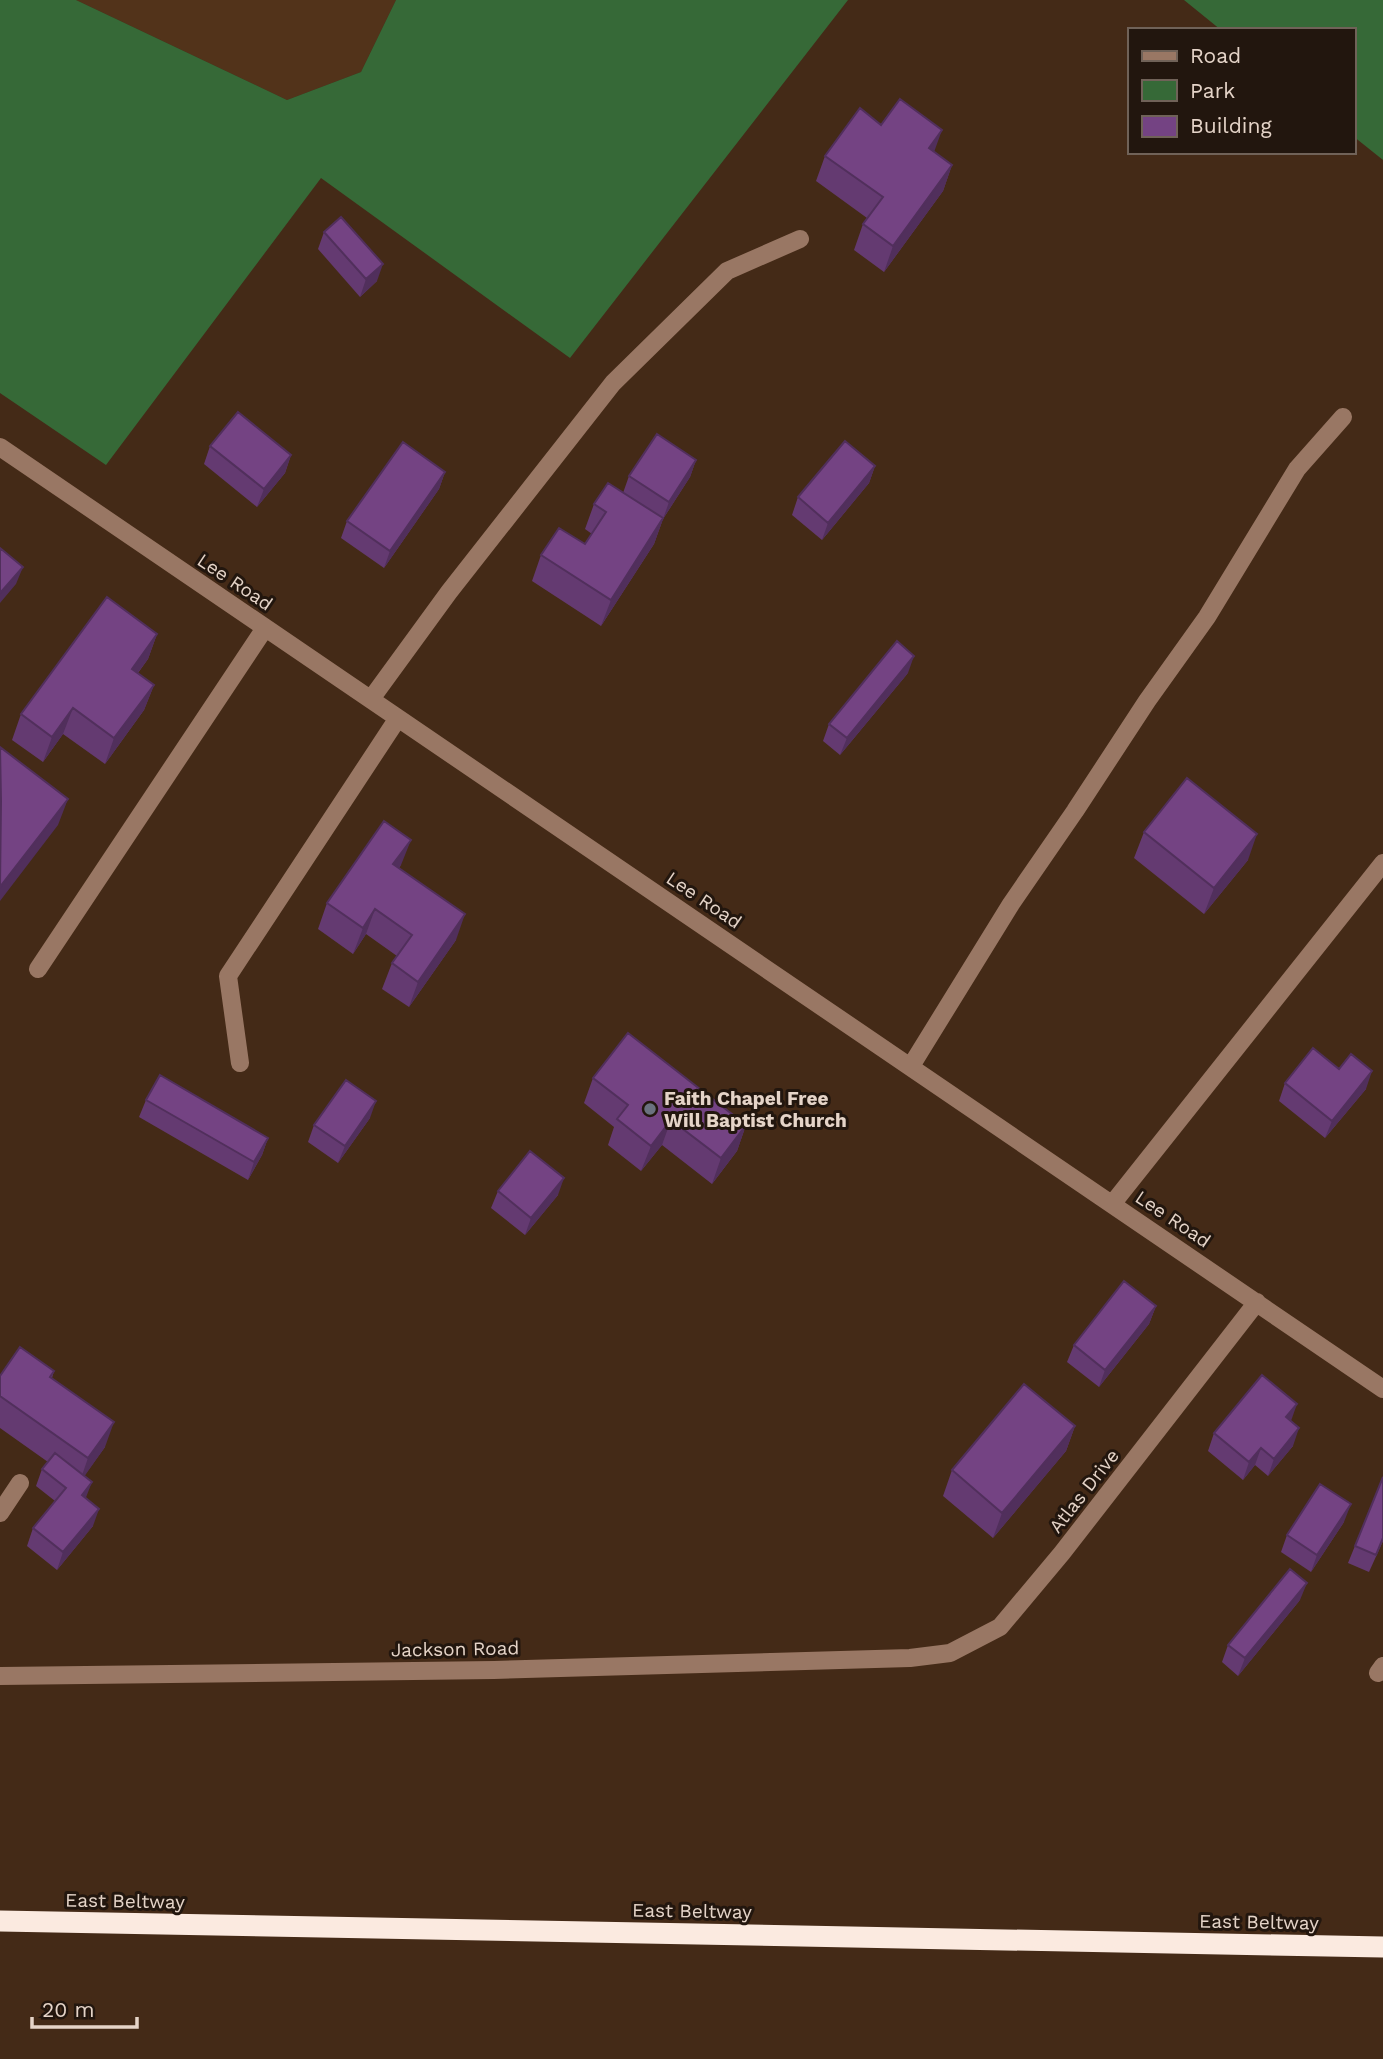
<svg xmlns="http://www.w3.org/2000/svg" width="1383" height="2059" font-family="'Work Sans',sans-serif">
<style>
.built{fill:#52331a}
.green{fill:#366937}
.lines{fill:none;stroke-linecap:round;stroke-linejoin:round}
.minor{stroke:#997764;stroke-width:18}
.highway{stroke:#fbeae0;stroke-width:21}
.wall{fill:#643a71}
.shaded-wall{fill:#512f5c}
.building{fill:#744383;stroke:#512f5c;stroke-width:2}
.worship-dot{fill:#6b7280;stroke:#22160e;stroke-width:2.5}
.labels{text-anchor:middle;dominant-baseline:central;stroke-width:6;stroke-linejoin:round;paint-order:stroke}
.street-label{font-size:19px;fill:#e5d4c8;stroke:#22160e}
.poi-label{font-size:19px;font-weight:bold;fill:#e5d4c8;stroke:#22160e;text-anchor:start}
</style>
<rect width="100%" height="100%" fill="#442a17"/>
<path class="built" d="M76,0H396L361,72L287,100Z"/>
<path class="green" d="M0,0H76L287,100L361,72L396,0H848L570,358L321,178L106,465L0,393Z
M1184,0H1383V160L1353,136V30H1221Z"/>
<g class="lines">
<path class="minor" d="M0,447L1383,1389
M371,699L449,592L613,383L727,271L800,239
M38,969L265,628
M240,1063L228,976L398,718
M911,1066L1011,904L1075,811L1147,701L1207,617L1297,469L1343,417
M1113,1203L1383,863
M0,1513L20,1483
M1378,1673L1383,1666
M0,1676L494,1670L910,1658L950,1653L1000,1627L1062,1553L1257,1302"/>
<path class="highway" d="M0,1921L1383,1947"/>
</g>
<path class="wall" d="M881,125L934,152L952,165L943,191L884,272L854,250L863,224L867,218L816,181L825,156Z
M324,232L377,281L360,297L318,249Z
M210,446L291,455L285,473L257,507L204,464Z
M696,460L690,477L663,519L654,544L601,626L532,581L541,555L585,544L592,534L585,529L594,504L623,493L629,476Z
M875,466L869,483L822,540L792,515L798,497Z
M445,472L439,489L384,568L341,538L347,521Z
M157,634L148,659L138,673L154,685L144,710L105,764L63,734L43,762L12,740L21,714Z
M908,673L840,755L823,741L829,724Z
M1144,832L1248,860L1204,914L1134,858Z
M401,865L399,868L456,940L409,1007L382,989L392,963L397,956L366,934L353,954L318,929L327,903Z
M1339,1069L1366,1089L1325,1138L1279,1101L1285,1083Z
M593,1078L746,1125L737,1151L712,1184L662,1145L641,1171L608,1145L614,1127L584,1103Z
M146,1100L268,1138L262,1155L248,1180L139,1117Z
M370,1118L338,1163L308,1142L314,1125Z
M498,1191L558,1195L525,1235L491,1208Z
M1156,1306L1149,1324L1099,1387L1067,1362L1074,1345Z
M54,1371L52,1378L105,1447L84,1476L86,1498L93,1526L57,1570L27,1546L33,1528L55,1501L36,1486L42,1469L48,1462L0,1428V1376Z
M1291,1421L1293,1446L1268,1476L1255,1465L1243,1480L1208,1451L1214,1433Z
M1075,1426L1066,1451L993,1538L943,1496L952,1470Z
M1383,1477V1541L1369,1572L1348,1563Z
M1344,1522L1311,1572L1281,1552L1287,1535Z
M1300,1600L1238,1676L1222,1662L1228,1645Z"/>
<path class="shaded-wall" d="M942,130L933,155L929,148Z
M952,165L943,191L884,272L893,246Z
M383,264L377,281L360,297L366,279Z
M291,455L285,473L257,507L264,489Z
M696,460L690,477L663,519L654,544L601,626L611,600L663,519L669,502Z
M875,466L869,483L822,540L828,523Z
M445,472L439,489L384,568L390,551Z
M23,567L16,584L0,603V593Z
M157,634L148,659L122,694L132,669Z
M914,656L908,673L840,755L847,738Z
M154,685L144,710L105,764L114,738Z
M73,708L63,734L43,762L52,737Z
M68,799L58,825L0,901V887Z
M1257,834L1248,860L1204,914L1214,888Z
M411,840L401,865L384,890L393,864Z
M375,909L366,934L353,954L363,928Z
M465,914L456,940L409,1007L418,982Z
M1372,1071L1366,1089L1325,1138L1332,1121Z
M376,1101L370,1118L338,1163L345,1146Z
M671,1120L662,1145L641,1171L651,1146Z
M746,1125L737,1151L712,1184L721,1158Z
M268,1138L262,1155L248,1180L254,1162Z
M564,1178L558,1195L525,1235L531,1218Z
M1156,1306L1149,1324L1099,1387L1105,1370Z
M1297,1404L1291,1421L1286,1417Z
M114,1422L105,1447L79,1484L88,1458Z
M1075,1426L1066,1451L993,1538L1002,1513Z
M1299,1428L1293,1446L1268,1476L1274,1459Z
M1261,1448L1255,1465L1243,1480L1249,1462Z
M92,1482L85,1500L82,1495Z
M1351,1504L1344,1522L1311,1572L1317,1555Z
M99,1509L93,1526L57,1570L63,1552Z
M1307,1583L1300,1600L1238,1676L1245,1658Z"/>
<path class="building" d="M900,99L942,130L929,148L952,165L893,246L863,224L883,197L825,156L860,108L881,125Z
M341,217L383,264L366,279L324,232Z
M238,412L291,455L264,489L210,446Z
M657,434L696,460L669,502L629,476Z
M845,441L875,466L828,523L798,497Z
M403,442L445,472L390,551L347,521Z
M608,483L663,518L611,600L541,555L559,528L585,544L606,512L594,504Z
M0,548L23,567L0,593Z
M107,597L157,634L132,669L154,685L114,738L73,708L52,737L21,714Z
M897,641L914,656L847,738L829,724Z
M0,747L68,799L0,887L1,801Z
M1187,778L1257,834L1214,888L1144,832Z
M384,821L411,840L393,864L465,914L418,982L392,963L412,935L375,909L363,928L327,903Z
M628,1033L746,1125L721,1158L671,1120L651,1146L617,1119L628,1105L593,1078Z
M1313,1048L1339,1069L1351,1054L1372,1071L1332,1121L1285,1083Z
M160,1075L268,1138L254,1162L146,1100Z
M346,1080L376,1101L345,1146L314,1125Z
M530,1151L564,1178L531,1218L498,1191Z
M1124,1281L1156,1306L1105,1370L1074,1345Z
M20,1347L54,1371L50,1377L114,1422L88,1458L0,1396V1376Z
M1262,1375L1297,1404L1286,1417L1299,1428L1274,1459L1261,1448L1249,1462L1214,1433Z
M1024,1384L1075,1426L1002,1513L952,1470Z
M55,1453L92,1482L82,1495L99,1509L63,1552L33,1528L66,1488L42,1469Z
M1383,1477V1538L1376,1555L1355,1546Z
M1320,1484L1351,1504L1317,1555L1287,1535Z
M1290,1569L1307,1583L1245,1658L1228,1645Z"/>
<circle class="worship-dot" cx="650" cy="1109" r="7"/>
<g class="labels">
<g class="street-label">
<text transform="translate(235 582) rotate(34)">Lee Road</text>
<text transform="translate(704 900) rotate(34)">Lee Road</text>
<text transform="translate(1173 1219) rotate(34)">Lee Road</text>
<text transform="translate(1084 1491) rotate(-52)">Atlas Drive</text>
<text transform="translate(455 1649) rotate(-1)">Jackson Road</text>
<text transform="translate(125 1901) rotate(1)">East Beltway</text>
<text transform="translate(692 1911) rotate(1)">East Beltway</text>
<text transform="translate(1259 1922) rotate(1)">East Beltway</text>
</g>
<g class="poi-label">
<text x="664" y="1098">Faith Chapel Free<tspan x="664" dy="22">Will Baptist Church</tspan></text>
</g>
</g>
<rect x="1128" y="28" width="228" height="126" fill="#22160e" stroke="#706258" stroke-width="2"/>
<rect x="1142" y="51" width="35" height="10" fill="#997764" stroke="#706258" stroke-width="2"/>
<text x="1190" y="63" font-size="21" fill="#e5d4c8">Road</text>
<rect x="1142" y="80" width="35" height="21" fill="#366937" stroke="#706258" stroke-width="2"/>
<text x="1190" y="98" font-size="21" fill="#e5d4c8">Park</text>
<rect x="1142" y="116" width="35" height="21" fill="#744383" stroke="#706258" stroke-width="2"/>
<text x="1190" y="133" font-size="21" fill="#e5d4c8">Building</text>
<path d="M32 2017v10h105v-10" fill="none" stroke="#e5d4c8" stroke-width="3.5"/>
<text x="42" y="2017" font-size="21" fill="#e5d4c8" stroke="#22160e" stroke-width="5" paint-order="stroke">20 m</text>
</svg>
